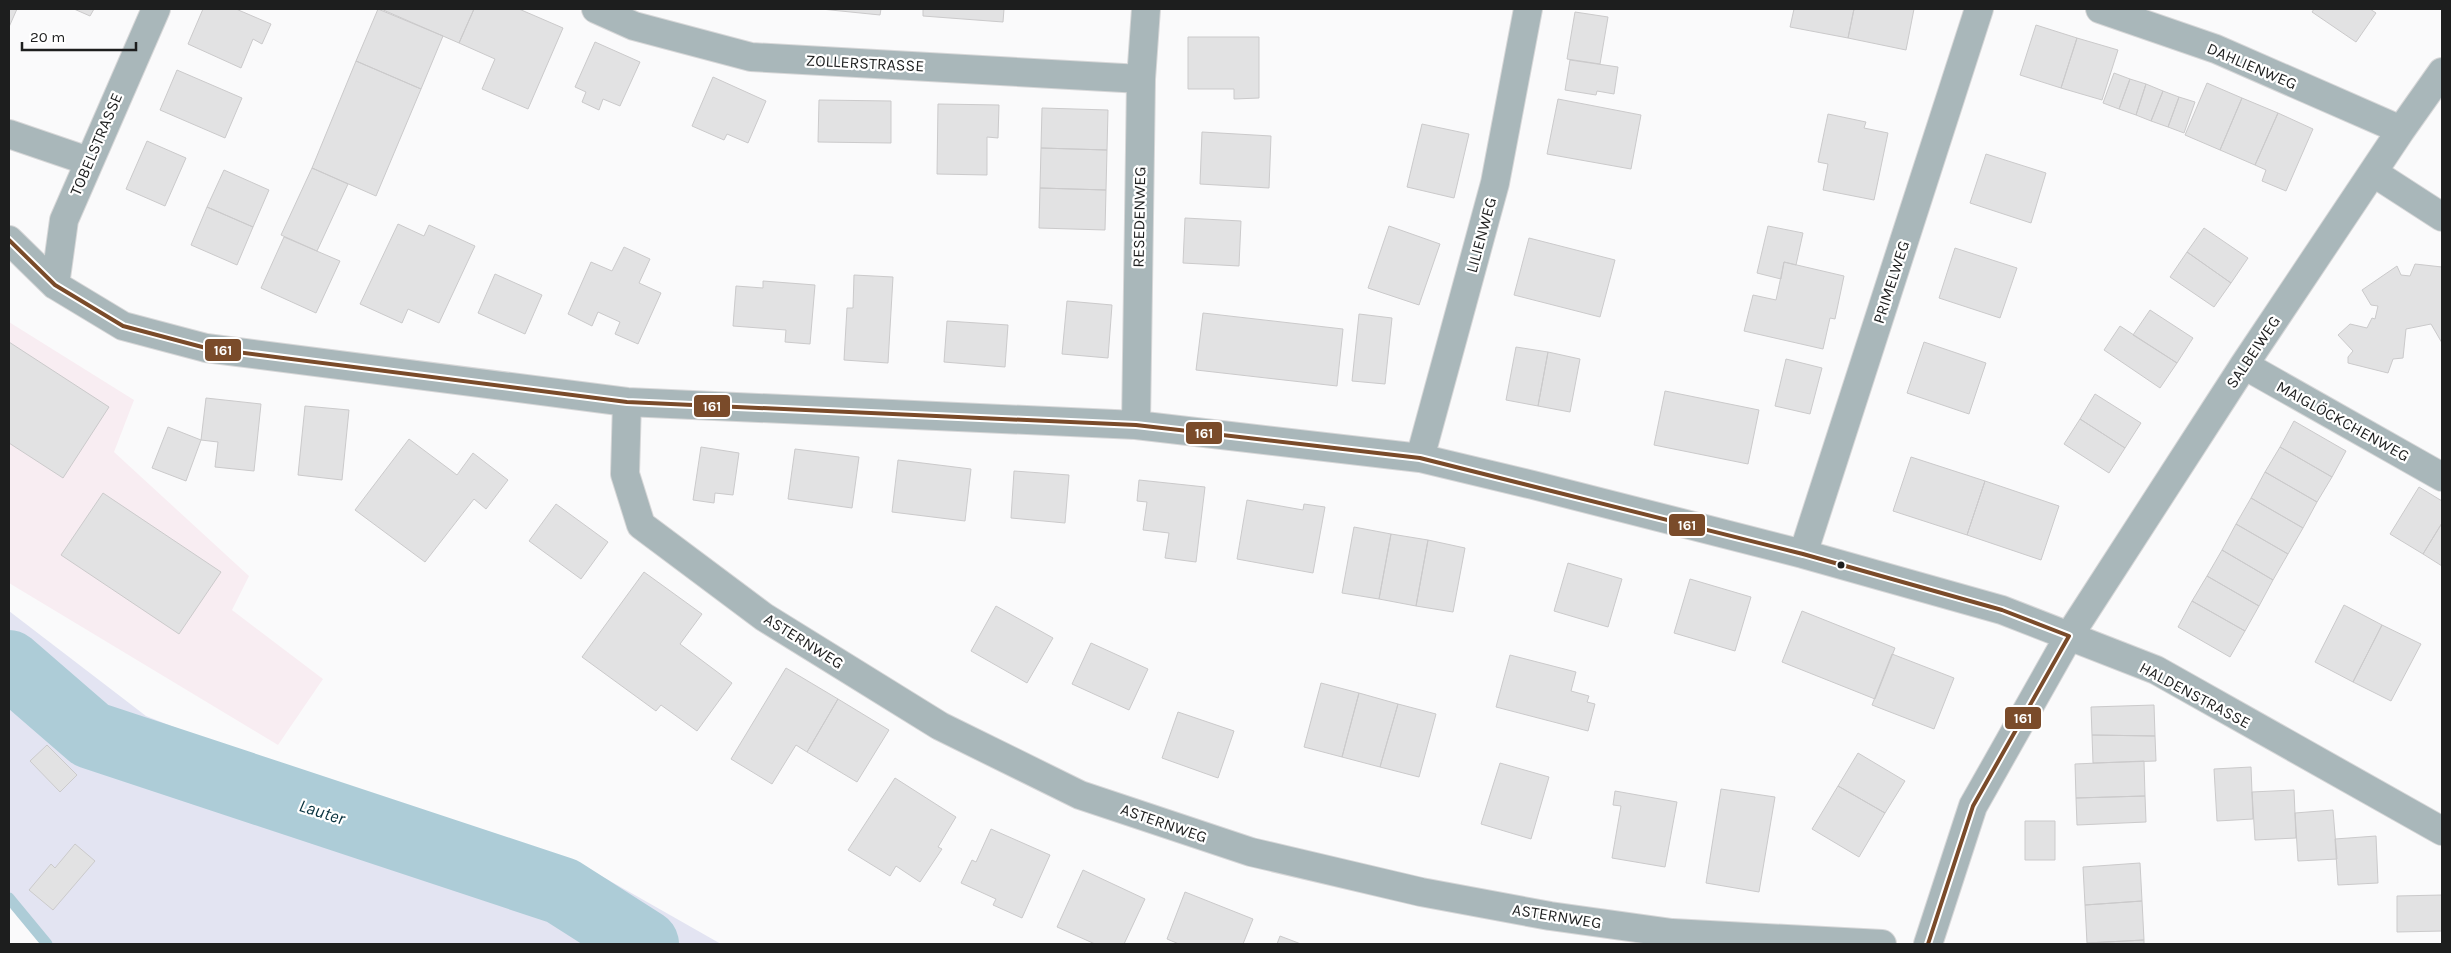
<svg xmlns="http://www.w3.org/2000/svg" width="2451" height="953" font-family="Karla,sans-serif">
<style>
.education{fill:#f8edf2}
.green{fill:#e3e4f2}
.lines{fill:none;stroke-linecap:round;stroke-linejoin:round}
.stream{stroke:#adccd7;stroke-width:11}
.river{stroke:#adccd7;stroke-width:68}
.building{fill:#e2e2e3;stroke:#cbcacb}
.street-casing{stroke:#d7d7d8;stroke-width:30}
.street{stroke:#a9b7ba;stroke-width:28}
.bus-1-casing{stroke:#fff;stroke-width:8}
.bus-1{stroke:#7a4b2a;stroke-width:4}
.bus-dot{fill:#1d1e1e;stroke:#fff;stroke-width:2}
.labels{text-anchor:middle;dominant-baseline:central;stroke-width:4.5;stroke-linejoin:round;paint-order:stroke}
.street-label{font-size:16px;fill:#1d1e1e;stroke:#fff}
.water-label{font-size:18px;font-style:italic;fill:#06313d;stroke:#fff}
.line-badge{stroke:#fff;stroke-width:2}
.badge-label{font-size:14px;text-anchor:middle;font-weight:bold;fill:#fff}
</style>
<rect width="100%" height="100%" fill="#fafafb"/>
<path class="education" d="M9,322L134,400L114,452L249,576L232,610L323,679L278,745L9,583Z"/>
<path class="green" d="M9,611L146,716L332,789L575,861L721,944H47L9,898Z"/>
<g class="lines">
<path class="stream" d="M9,898L47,944"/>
<path class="river" d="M9,664L91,735L562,891L645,944"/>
</g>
<path class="building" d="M9,9H17L9,27Z
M74,9H94L90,16Z
M203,9H236L271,24L262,44L253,39L241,68L188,44Z
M378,9L443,36L421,89L356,61Z
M381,9H474L459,43Z
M474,9H519L563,28L528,109L482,89L495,59L459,43Z
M821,9H881L880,15Z
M923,9H1004L1003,22L923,16Z
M1794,9H1854L1848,38L1790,27Z
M1854,9H1914L1906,50L1848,38Z
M2314,9H2370L2376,13L2356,42L2312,12Z
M1575,12L1608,17L1600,64L1567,59Z
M2036,25L2077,38L2061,88L2020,75Z
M1188,37H1259V98L1234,99V89H1188Z
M2077,38L2118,50L2102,100L2061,88Z
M595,42L640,62L620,106L603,99L599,110L582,102L586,92L575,87Z
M1570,60L1618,67L1614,94L1597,91L1596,95L1565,90Z
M356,61L421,89L376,196L312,168Z
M177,70L242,98L225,138L160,110Z
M2114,73L2130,79L2119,109L2103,103Z
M713,77L766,101L748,143L727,134L724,140L692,126Z
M2130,79L2146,84L2136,115L2119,109Z
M2207,83L2242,98L2220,150L2185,135Z
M2146,84L2163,91L2151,121L2136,115Z
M2163,91L2179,97L2168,127L2151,121Z
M2179,97L2195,102L2184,133L2168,127Z
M2242,98L2278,113L2255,165L2220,150Z
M1558,99L1641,115L1631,169L1547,154Z
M819,100L891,101V143L818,142Z
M938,104L999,105L998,138L987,137V175L937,174Z
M1042,108L1108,110L1107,150L1041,148Z
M2278,113L2313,129L2286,191L2262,181L2266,170L2255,165Z
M1828,114L1866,122L1864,128L1888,133L1874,200L1823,190L1828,164L1818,162Z
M1422,124L1469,134L1454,198L1407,187Z
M1202,132L1271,136L1269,188L1200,184Z
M147,141L186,158L165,206L126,189Z
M1041,148L1107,150L1106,190L1040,188Z
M1986,154L2046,173L2031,223L1970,203Z
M312,168L348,184L317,251L281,235Z
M224,170L269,190L253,227L207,207Z
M1040,188L1106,190L1105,230L1039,228Z
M207,207L253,227L237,265L191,245Z
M1185,218L1241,221L1239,266L1183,263Z
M398,224L424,236L429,225L475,246L439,323L408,309L402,323L360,304Z
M1389,226L1440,244L1419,305L1368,288Z
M1768,226L1803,233L1796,265L1784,262L1781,279L1757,273Z
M2204,228L2248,258L2231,283L2187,252Z
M284,237L340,261L316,313L261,288Z
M1529,238L1615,260L1600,317L1514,295Z
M624,247L650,259L639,283L661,293L638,344L615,334L620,322L598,312L592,326L568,314L591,262L612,271Z
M1955,248L2017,268L2000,318L1939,298Z
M2187,252L2231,283L2214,307L2170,277Z
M1784,262L1844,276L1835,319L1830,318L1823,349L1744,331L1753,295L1776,300Z
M2415,264L2442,267V343L2431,324L2406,329L2403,358L2393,359L2388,373L2348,363V357L2353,351L2338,335L2350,324L2367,328L2372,318L2375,319L2378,306L2371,305L2362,290L2397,266L2401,275L2410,276Z
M495,274L542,295L525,334L478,313Z
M854,275L893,277L888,363L844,360L847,308H853Z
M763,281L815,285L810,344L785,342L786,330L733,326L736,286L763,288Z
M1067,301L1112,305L1108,358L1062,354Z
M2150,310L2193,338L2177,363L2133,335Z
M1203,313L1343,329L1337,386L1196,370Z
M1359,314L1392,318L1385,384L1352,381Z
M947,321L1008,325L1005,367L944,362Z
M2120,326L2177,363L2160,388L2104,350Z
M9,342L109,407L63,478L9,443Z
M1924,342L1986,363L1969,414L1907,393Z
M1516,347L1548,352L1538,406L1506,400Z
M1548,352L1580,359L1570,412L1538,406Z
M1786,359L1822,368L1810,414L1775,406Z
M1665,391L1759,410L1748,464L1654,445Z
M2095,394L2141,423L2125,448L2080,419Z
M206,398L261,404L254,471L215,467L218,442L201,440Z
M305,406L349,410L342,480L298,475Z
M2080,419L2125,448L2109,473L2064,444Z
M2294,421L2346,451L2332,477L2280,447Z
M168,427L201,440L186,481L152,468Z
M409,439L457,475L473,453L508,480L486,509L474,499L425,562L355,510Z
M701,447L739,453L733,495L715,493L714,503L693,500Z
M2280,447L2332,477L2317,502L2265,472Z
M795,449L859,457L852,508L788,499Z
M1911,457L1985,481L1967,535L1893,511Z
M898,460L971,469L965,521L892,512Z
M1014,471L1069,475L1065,523L1011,518Z
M2265,472L2317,502L2303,528L2251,498Z
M1139,480L1205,487L1196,562L1165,558L1169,533L1143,530L1147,502L1137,501Z
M1985,481L2059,506L2041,560L1967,535Z
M2419,487L2442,501V523L2423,554L2390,534Z
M103,493L221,572L179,634L61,555Z
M2251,498L2303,528L2288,554L2236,524Z
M1247,500L1303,510L1304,504L1325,507L1313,573L1237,559Z
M556,504L608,542L581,579L529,541Z
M2442,523V566L2423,554Z
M2236,524L2288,554L2273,580L2222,550Z
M1354,527L1391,534L1379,599L1342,593Z
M1391,534L1428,540L1416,606L1379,599Z
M1428,540L1465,548L1453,612L1416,606Z
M2222,550L2273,580L2259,606L2207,576Z
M1568,563L1622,579L1608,627L1554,611Z
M644,572L702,614L680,644L732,683L697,731L661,705L656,711L582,657Z
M2207,576L2259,606L2245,631L2192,601Z
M1690,579L1751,597L1735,651L1674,633Z
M2192,601L2245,631L2230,657L2178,627Z
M2344,605L2382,625L2353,682L2315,662Z
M996,606L1053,638L1027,683L971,651Z
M1802,611L1895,648L1875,699L1782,662Z
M2382,625L2421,644L2391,701L2353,682Z
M1091,643L1148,669L1129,710L1072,684Z
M1892,654L1954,678L1934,729L1872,705Z
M1510,655L1576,672L1571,691L1589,696L1587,702L1595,704L1588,731L1496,707Z
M786,668L838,699L807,752L796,745L772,784L731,759Z
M1321,683L1359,693L1342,757L1304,747Z
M1359,693L1398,704L1380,767L1342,757Z
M838,699L889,730L857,782L807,752Z
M1398,704L1436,714L1419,777L1380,767Z
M2154,705L2155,736L2092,735L2091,707Z
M1178,712L1234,731L1218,778L1162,758Z
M2092,735L2155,736L2156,761L2093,763Z
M47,745L77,775L60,792L30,761Z
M1858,753L1905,781L1885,813L1838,786Z
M2144,761L2145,796L2076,798L2075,764Z
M1500,763L1549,777L1531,839L1481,824Z
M2251,767L2253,819L2217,821L2214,769Z
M895,778L956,817L938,847L942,849L920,882L896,866L890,876L848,850Z
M1838,786L1885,813L1859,857L1812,829Z
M1721,789L1775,797L1759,892L1706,883Z
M2294,790L2296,838L2255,840L2252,792Z
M1615,791L1677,802L1665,867L1612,858L1621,806L1613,805Z
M2145,796L2146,822L2077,825L2076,798Z
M2333,810L2337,859L2298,861L2295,813Z
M2025,821H2055V860H2025Z
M991,829L1050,855L1022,918L993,905L996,899L961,883L972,860L976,862Z
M2376,836L2378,883L2338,885L2335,839Z
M75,844L95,861L53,910L29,890L51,864L55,868Z
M2140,863L2142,901L2085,905L2083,867Z
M1083,870L1145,899L1124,944H1095L1057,927Z
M1185,892L1253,919L1243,944H1179L1167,939Z
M2442,895V931L2397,932V896Z
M2142,901L2144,940L2087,943L2085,905Z
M1280,936L1301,944H1277Z
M2144,940V944H2087V943Z"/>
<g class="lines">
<defs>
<path id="street" d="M596,9L634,26L751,57L1141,79
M2100,9L2216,49L2401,130
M9,134L88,161
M2374,173L2442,217
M9,240L55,285L123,326L206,348L627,402L1136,425L1420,458L1533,485L1803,554L2002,610L2156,670L2442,831
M55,285L64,220L156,9
M2244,365L2442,477
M627,402L625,474L641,525L764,617L940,726L1080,795L1251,852L1421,892L1550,916L1672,933L1882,944
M1136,425L1141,79L1146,9
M1420,458L1495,183L1528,9
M1803,554L1979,9
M1928,944L1973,806L2069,636L2244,365L2401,130L2442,72"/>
</defs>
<use href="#street" class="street-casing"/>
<use href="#street" class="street"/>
<defs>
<path id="bus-1" d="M9,240L55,285L123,326L206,348L627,402L1136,425L1420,458L1803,554L2002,610L2069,636L1973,806L1928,944"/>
</defs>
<use href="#bus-1" class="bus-1-casing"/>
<use href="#bus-1" class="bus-1"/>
</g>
<circle class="bus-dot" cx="1841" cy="565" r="4.5"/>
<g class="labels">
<g class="street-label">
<text transform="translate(865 63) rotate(3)">ZOLLERSTRASSE</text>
<text transform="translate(2252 66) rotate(23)">DAHLIENWEG</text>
<text transform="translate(96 144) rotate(-67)">TOBELSTRASSE</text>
<text transform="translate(1139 217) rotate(-89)">RESEDENWEG</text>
<text transform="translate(1481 235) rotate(-75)">LILIENWEG</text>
<text transform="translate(1891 282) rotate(-72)">PRIMELWEG</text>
<text transform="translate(2253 352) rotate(-56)">SALBEIWEG</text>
<text transform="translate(2343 421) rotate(29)">MAIGLÖCKCHENWEG</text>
<text transform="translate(804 641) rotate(32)">ASTERNWEG</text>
<text transform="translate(2195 695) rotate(28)">HALDENSTRASSE</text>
<text transform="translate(1164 823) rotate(19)">ASTERNWEG</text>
<text transform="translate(1557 916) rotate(9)">ASTERNWEG</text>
</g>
<g class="water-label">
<text transform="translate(322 812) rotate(18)">Lauter</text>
</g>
</g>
<g class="line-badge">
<rect x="204" y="338" width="38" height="24" rx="5" fill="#7a4b2a"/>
<rect x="693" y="394" width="38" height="24" rx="5" fill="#7a4b2a"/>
<rect x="1185" y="421" width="38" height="24" rx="5" fill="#7a4b2a"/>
<rect x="1668" y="513" width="38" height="24" rx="5" fill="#7a4b2a"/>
<rect x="2004" y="706" width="38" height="24" rx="5" fill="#7a4b2a"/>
</g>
<g class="badge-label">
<text x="223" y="355">161</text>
<text x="712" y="411">161</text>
<text x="1204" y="438">161</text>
<text x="1687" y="530">161</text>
<text x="2023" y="723">161</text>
</g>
<rect width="2451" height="953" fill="none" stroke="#1d1e1e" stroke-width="20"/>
<path d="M22 42v8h114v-8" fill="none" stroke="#1d1e1e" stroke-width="2.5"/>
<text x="30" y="42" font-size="15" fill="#1d1e1e" stroke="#ffffff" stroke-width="4" paint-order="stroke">20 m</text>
</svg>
